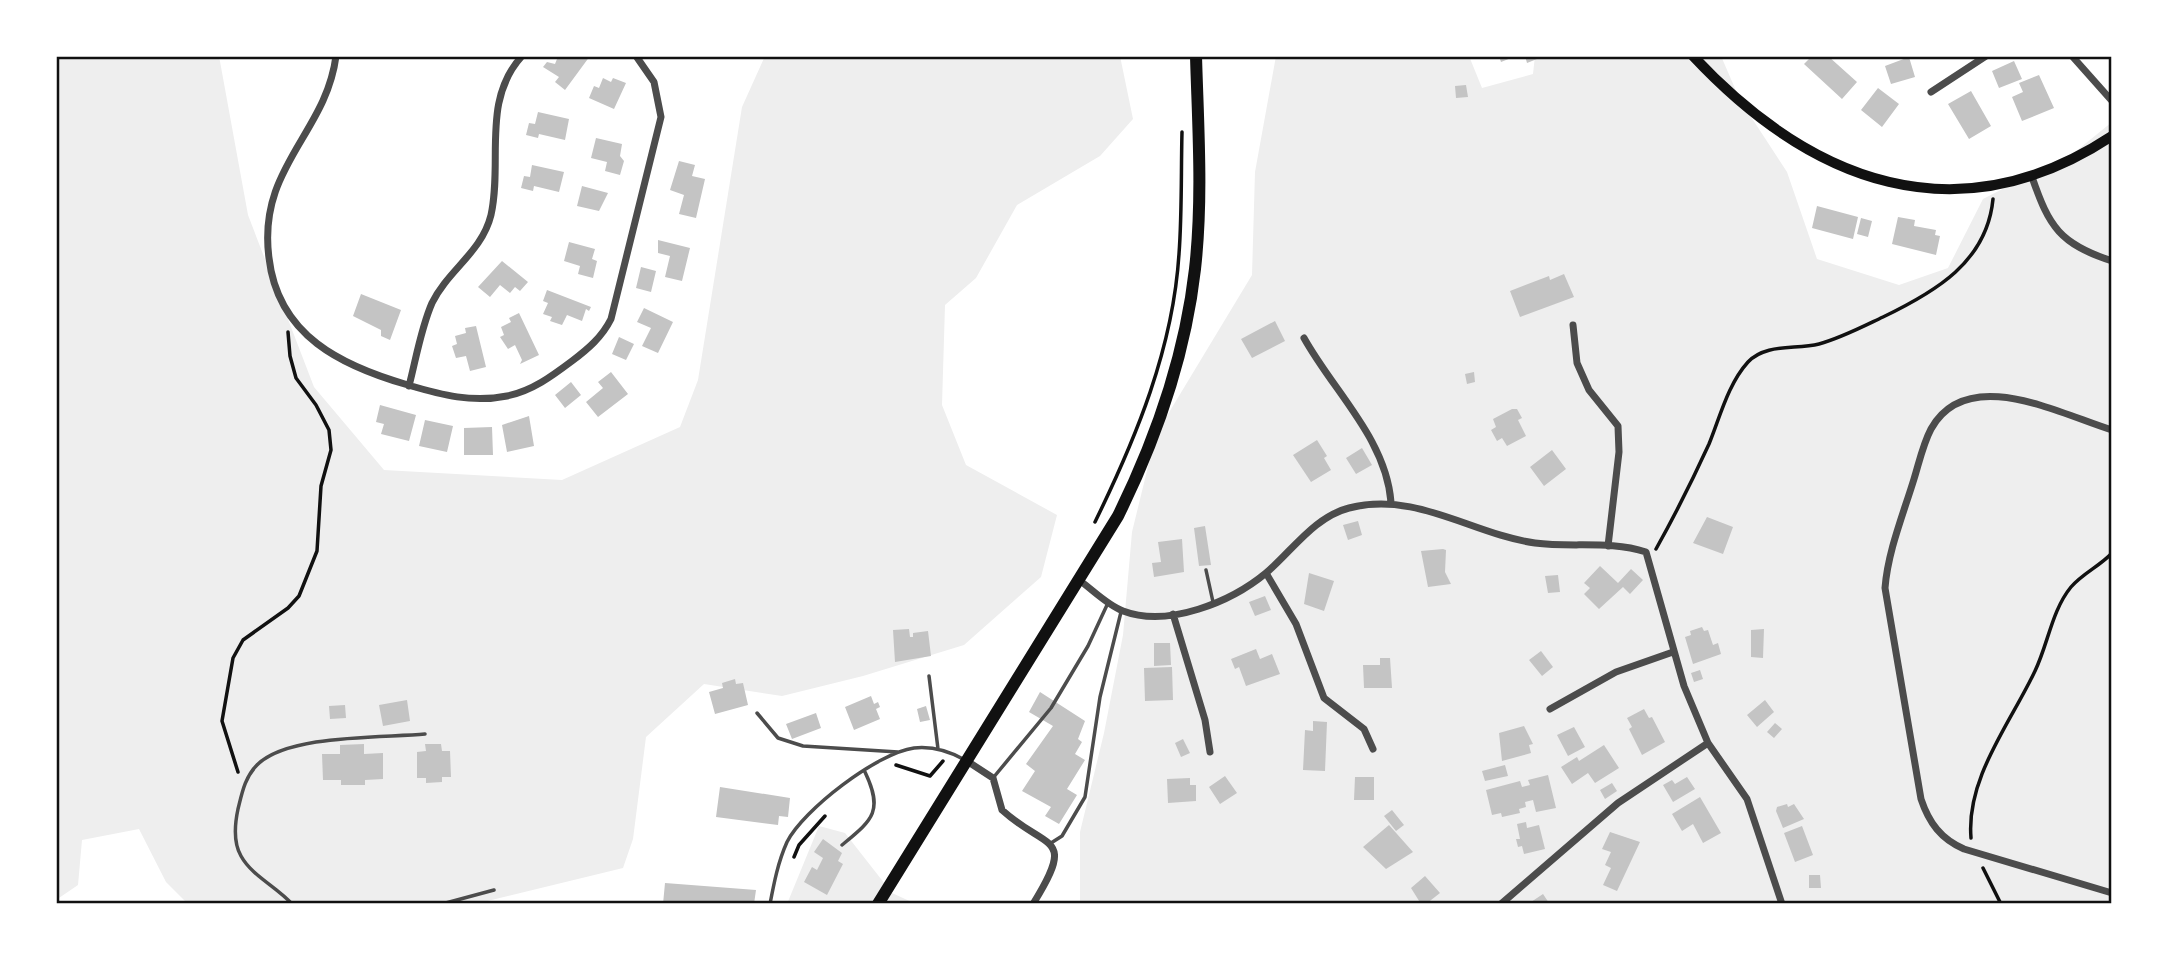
<svg xmlns="http://www.w3.org/2000/svg" width="2168" height="960" font-family="'PT Sans',sans-serif">
<style>
.green{fill:#eee}
.building{fill:#c4c4c4}
.lines{fill:none;stroke-linecap:round;stroke-linejoin:round}
.path{stroke:#111;stroke-width:3.5}
.service{stroke:#4c4c4c;stroke-width:3.5}
.minor{stroke:#4c4c4c;stroke-width:7}
.secondary{stroke:#111;stroke-width:10}
.primary{stroke:#111;stroke-width:12}
.neatline{fill:none;stroke:#111;stroke-width:2.5}
</style>
<rect width="100%" height="100%" fill="#fff"/>
<path class="green" d="M56,56H219L248,215L314,387L384,470L562,480L680,427L698,380L742,107L765,56H1120L1133,119L1100,156L1017,205L976,278L945,305L942,405L966,465L1057,515L1041,577L964,645L863,676L782,696L704,684L646,737L633,839L623,868L475,904H188L166,882L139,829L82,840L78,885L56,900Z
M1276,56H1469L1482,88L1533,74L1535,56H1721L1740,100L1787,172L1817,259L1899,285L1948,268L1983,199L2075,152L2112,122V904H1080V832L1104,733L1123,635L1132,532L1156,434L1252,275L1255,172Z
M819,826L845,833L892,893L916,904H787Z"/>
<path class="building" d="M550,56H590L565,90L555,82L559,77L543,67L547,62L555,64L557,59Z
M1499,56H1516L1501,62Z
M1525,56H1536L1537,59L1527,63Z
M1812,56H1828L1857,82L1842,99L1804,64Z
M1909,57L1915,77L1891,84L1885,66Z
M2014,61L2022,79L1999,88L1992,71Z
M2039,75L2054,108L2022,121L2012,97L2023,92L2019,83Z
M603,78L611,82L613,78L626,83L614,109L589,98L594,86L599,88Z
M1466,85L1468,97L1456,98L1455,86Z
M1878,88L1899,104L1882,127L1861,110Z
M1971,91L1991,126L1969,139L1948,104Z
M538,112L569,119L565,140L539,134L538,138L526,135L529,123L535,124Z
M596,138L622,144L620,156L624,161L620,175L605,171L607,162L591,158Z
M679,161L695,165L692,176L705,179L696,218L679,214L684,195L670,190Z
M532,165L564,172L559,192L534,186L533,191L521,188L524,176L530,177Z
M582,186L608,193L599,211L577,206Z
M1817,206L1858,217L1853,239L1812,228Z
M1898,217L1915,220L1914,226L1936,230L1935,235L1940,236L1936,255L1892,244Z
M1861,218L1872,221L1868,237L1857,234Z
M658,240L690,248L682,281L665,277L670,256L658,253Z
M569,242L595,249L592,259L597,261L593,278L578,274L580,266L564,261Z
M502,261L528,282L520,291L515,287L510,293L500,285L490,297L478,287Z
M641,267L656,271L651,292L636,288Z
M1564,274L1574,297L1520,317L1510,291L1549,276L1550,280Z
M547,290L591,307L589,311L586,309L582,321L567,315L562,325L550,321L552,317L543,314L548,303L543,301Z
M361,294L401,310L390,340L381,336V330L353,316Z
M644,308L673,322L658,353L642,346L651,328L637,322Z
M519,313L539,355L520,364L522,360L515,345L508,349L500,337L504,335L501,327L511,322L509,318Z
M1275,321L1285,341L1252,358L1241,339Z
M476,326L486,367L470,371L466,356L456,358L452,346L457,344L455,336L466,333L465,328Z
M619,337L634,344L626,360L612,354Z
M611,372L628,394L598,417L586,402L603,388L598,382Z
M1474,372L1475,382L1467,384L1465,374Z
M571,382L581,395L565,408L555,395Z
M380,405L416,415L409,441L381,434L384,424L376,422Z
M1512,409H1517L1522,418L1518,420L1526,436L1507,446L1502,438L1497,441L1491,430L1496,427L1493,419Z
M529,416L534,446L507,452L502,425Z
M425,420L453,426L447,452L419,446Z
M492,427L493,455H464V428Z
M1317,440L1327,456L1324,458L1331,470L1311,482L1293,455Z
M1362,448L1372,465L1356,474L1346,458Z
M1552,450L1566,469L1544,486L1530,467Z
M1707,517L1733,527L1723,554L1693,543Z
M1358,521L1362,535L1348,540L1343,525Z
M1205,526L1211,565L1199,566L1194,528Z
M1182,539L1184,572L1154,577L1152,563L1161,562L1158,542Z
M1443,549L1446,550L1445,572L1451,584L1428,587L1421,551Z
M1600,566L1618,583L1631,569L1643,580L1630,594L1623,587L1599,609L1584,594L1590,588L1584,583Z
M1309,573L1334,581L1324,611L1304,604Z
M1558,575L1560,592L1548,593L1545,576Z
M1265,596L1271,610L1255,616L1249,602Z
M1702,627L1704,631L1708,630L1713,645L1718,643L1721,654L1693,664L1685,637L1691,635L1690,631Z
M909,629L910,637H913V633L928,631L931,656L895,662L893,630Z
M1764,629L1763,658L1751,657V630Z
M1154,643H1170L1171,665L1154,666Z
M1256,649L1260,659L1272,654L1280,674L1246,686L1239,667L1235,669L1231,659Z
M1541,651L1553,667L1542,676L1529,660Z
M1380,658H1390L1392,688H1364L1363,665H1380Z
M1172,667L1173,700L1145,701L1144,668Z
M1700,670L1703,679L1694,682L1691,673Z
M735,679L736,684L743,683L748,705L715,714L709,692L723,688L722,683Z
M1040,692L1085,721L1078,739L1082,742L1075,754L1085,760L1067,789L1077,795L1059,824L1045,816L1051,807L1022,791L1035,771L1026,764L1053,726L1029,712Z
M871,696L874,704L878,702L880,707L876,709L880,719L854,730L845,707Z
M407,700L410,721L383,726L379,705Z
M1765,700L1774,712L1757,727L1747,715Z
M345,705L346,718L330,719L329,706Z
M926,706L930,720L920,722L917,709Z
M1644,709L1649,718L1652,717L1665,742L1642,755L1629,729L1632,727L1627,718Z
M816,713L821,728L792,739L786,724Z
M1313,721L1327,722L1325,771L1303,770L1305,730L1313,731Z
M1775,723L1782,729L1774,738L1767,732Z
M1524,726L1533,744L1529,745L1531,753L1502,761L1499,733Z
M1574,727L1585,747L1568,756L1557,735Z
M1183,739L1190,753L1181,757L1175,743Z
M364,744V754L383,753V779L365,780V785H341V780H323L322,754H340V745Z
M425,744H441L442,751H450L451,777H442V782L426,783V778H417V752L426,751Z
M1604,745L1619,768L1595,783L1588,773L1572,784L1561,767L1577,757L1579,761Z
M1505,765L1508,776L1485,781L1482,771Z
M1548,775L1556,808L1536,812L1533,800L1525,802L1526,807L1519,809L1520,813L1502,817L1501,813L1492,815L1486,790L1520,781L1522,787L1530,785L1528,780Z
M1225,776L1237,793L1220,804L1209,787Z
M1355,777H1374V800H1354Z
M1687,777L1695,789L1673,802L1663,785L1672,780L1675,784Z
M1190,778V785H1196V801L1168,803L1167,779Z
M1612,783L1617,791L1605,799L1600,790Z
M720,787L790,798L788,817L779,816L778,825L716,817Z
M1700,797L1721,833L1703,843L1693,824L1682,831L1672,814Z
M1787,804L1788,807L1794,804L1804,819L1783,828L1776,811L1777,807Z
M1392,810L1404,825L1396,831L1384,816Z
M1526,822L1527,828L1539,825L1545,849L1524,854L1522,846L1518,847L1516,839H1520L1517,824Z
M1389,825L1413,852L1386,869L1363,847Z
M1802,826L1813,855L1795,862L1784,833Z
M1610,832L1640,842L1617,891L1603,885L1611,868L1605,865L1611,852L1602,849Z
M823,839L842,853L838,861L843,864L827,895L804,882L812,867L817,870L823,858L814,852Z
M1809,875H1820L1821,888H1809Z
M1425,876L1440,893L1426,904H1421L1411,888Z
M665,883L756,890L754,904H663Z
M1543,894L1549,903L1552,901L1555,904H1528Z"/>
<g class="lines">
<path class="path" d="M1095,522C1136,438 1173,349 1179,254C1182,214 1181,172 1182,132
M1656,549C1675,515 1693,479 1709,444C1720,417 1728,384 1748,362C1766,343 1795,350 1819,344C1841,338 1862,327 1883,317C1935,292 1987,262 1993,199
M896,765L930,776L943,761
M238,772L222,721L233,658L243,640L288,608L299,596L317,551L321,486L331,450L329,430L316,405L296,378L290,356L288,332
M1971,838C1966,778 2010,724 2035,671C2048,644 2052,610 2071,587C2083,573 2100,566 2112,553
M794,857L799,845L825,816
M1983,868L2001,904"/>
<path class="service" d="M1206,570L1213,602
M929,676L938,749
M757,713L778,738L803,746L898,752
M993,778L1051,708L1088,646L1107,605
M1051,843L1062,836L1085,797L1100,697L1121,612
M842,845C872,820 884,812 865,772
M292,904C277,887 252,876 241,856C233,842 235,823 238,809C242,793 245,777 257,765C288,734 382,738 425,734
M442,904L494,890
M770,904C774,883 778,862 787,842C803,810 877,753 914,748C932,746 949,751 965,760"/>
<path class="minor" d="M336,56C326,134 257,167 269,258C278,336 342,366 408,385C442,395 472,403 507,396C532,391 552,376 572,361C588,349 602,337 611,319L661,117L654,82L636,56
M2072,56L2112,101
M1931,92L1986,56
M2032,177C2049,227 2060,244 2112,261
M1573,325L1577,363L1589,390L1618,426L1619,452L1608,546
M1304,338C1334,392 1386,439 1391,502
M409,386C416,359 421,328 432,303C448,270 482,252 491,215C503,161 481,101 522,56
M2112,430C2060,414 1967,364 1931,429C1923,444 1919,463 1914,479C1903,515 1888,551 1885,588L1921,799C1929,823 1941,839 1964,849L2112,893
M1266,573L1296,624L1324,698L1364,729L1373,749
M1079,580C1093,590 1107,605 1123,611C1168,628 1231,602 1266,573C1292,551 1314,517 1349,508C1417,491 1471,534 1535,543C1572,548 1610,540 1646,552L1684,686L1708,743L1747,799L1782,904
M1173,614L1205,720L1210,752
M1550,709L1616,672L1673,652
M967,761L993,778L1002,810C1047,851 1077,833 1033,904
M1501,904L1618,803L1708,743"/>
<path class="secondary" d="M1693,56C1812,183 1957,238 2112,136"/>
<path class="primary" d="M878,904L1118,516C1157,437 1185,357 1195,269C1203,198 1198,126 1196,56"/>
</g>
<rect width="2168" height="960" fill="none" stroke="#ffffff" stroke-width="116"/>
<rect x="58" y="58" width="2052" height="844" class="neatline"/>
</svg>
